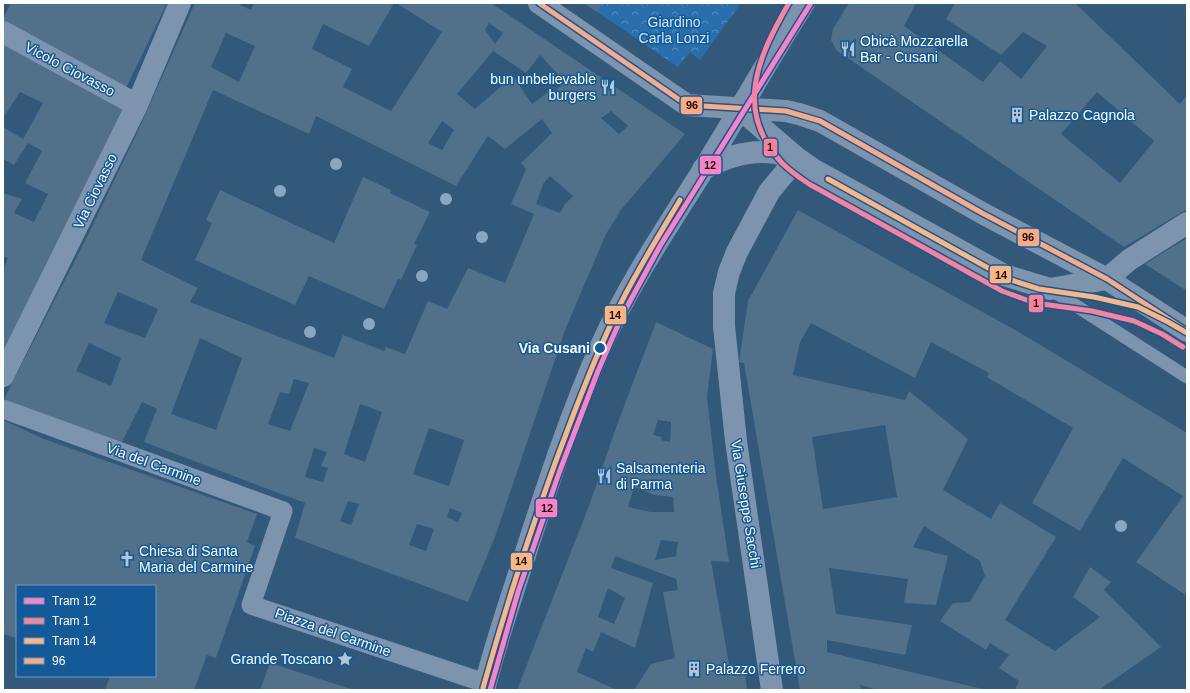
<svg xmlns="http://www.w3.org/2000/svg" width="1190" height="693" font-family="Arial,sans-serif">
<style>
.park{fill:url(#park-crowns)}
.building{fill:#51708a;fill-rule:evenodd}
.lines{fill:none;stroke-linecap:round;stroke-linejoin:round}
.service{stroke:#7c94ad;stroke-width:13}
.pedestrian{stroke:#7c94ad;stroke-width:19}
.minor{stroke:#7c94ad;stroke-width:22}
.bus-1-casing{stroke:#145998;stroke-width:8}
.bus-1{stroke:#ffa980;stroke-width:5}
.tram-1-casing{stroke:#145998;stroke-width:8}
.tram-2-casing{stroke:#145998;stroke-width:8}
.tram-3-casing{stroke:#145998;stroke-width:8}
.tram-1{stroke:#ff80c5;stroke-width:5}
.tram-2{stroke:#ff8098;stroke-width:5}
.tram-3{stroke:#ffb580;stroke-width:5}
.tree{fill:#88a7c2}
.stop-dot{fill:#145998;stroke:#fff;stroke-width:2}
.labels{text-anchor:middle;dominant-baseline:central;stroke-width:3;stroke-linejoin:round;paint-order:stroke}
.park-label{font-size:14px;fill:#cfe7fd;stroke:#145998}
.poi-label{font-size:14px;fill:#fff;stroke:#145998;text-anchor:start}
.street-label{font-size:14px;fill:#fff;stroke:#145998}
.stop-label{font-size:14px;font-weight:bold;fill:#fff;stroke:#145998;text-anchor:end}
.line-badge{stroke:#145998;stroke-width:1.5}
.pale-badge-label{font-size:11px;text-anchor:middle;font-weight:bold;fill:#111}
</style>
<defs>
<pattern id="park-crowns" width="20" height="18" patternUnits="userSpaceOnUse"><rect width="20" height="18" fill="#296fae"/><path d="M2 6a3 3 0 1 1 6 0M12 15a3 3 0 1 1 6 0" fill="none" stroke="#548cbe"/></pattern>
</defs>
<rect width="100%" height="100%" fill="#32587a"/>
<path class="park" d="M603,3H741L700,60L690,52L678,67L597,12Z"/>
<path class="building" d="M11,3H167L126,88L3,24V19Z
M195,3H241L240,5L251,10L254,3H394L369,46L323,24L312,49L352,69L343,87L391,111L442,32L396,3H491L685,134L621,210L606,234L565,330L495,537L468,602L295,538L305,503L144,442L157,409L142,402L120,446L4,399L87,237L137,133ZM489,23L503,33L495,44L485,30ZM226,33L255,46L239,82L211,67ZM493,51L526,73L540,55L565,82L553,93L552,89L532,104L513,76L475,109L457,94ZM213,90L309,134L316,116L456,186L488,136L505,149L542,119L552,133L521,163L526,169L511,204L534,214L505,283L468,268L447,309L428,301L405,354L386,347L384,351L343,335L334,358L190,302L198,288L141,260ZM611,111L628,126L619,134L601,118ZM442,121L454,130L442,150L428,143ZM550,176L573,196L565,204L560,213L536,204L543,184ZM118,292L158,309L145,338L104,323ZM200,338L242,358L216,430L171,414ZM89,343L121,358L111,386L76,371ZM294,379L309,383L290,431L268,424L280,392L289,394ZM360,404L382,412L365,462L344,454ZM429,428L464,440L449,486L413,474ZM314,448L327,452L321,466L328,468L323,482L305,477ZM348,501L359,504L351,525L340,521ZM450,508L462,513L458,522L447,517ZM417,524L434,529L426,551L409,545Z
M583,3H603L597,12Z
M849,3H916L904,26L983,82L1000,61L1021,79L1047,46L1023,32L1001,55L946,19L955,3H1075L1180,104L1187,95V209L1124,247L836,50L831,40L833,29ZM1097,92L1154,141L1120,183L1061,134Z
M3,39L129,110L3,354V271L8,258L3,256V193L22,199L14,213L34,222L48,194L25,183L42,151L28,143L14,165L3,159V127L23,139L43,103L20,92L3,118Z
M363,177L391,190L390,193L430,212L414,244L417,245L401,280L398,279L384,309L309,276L295,305L195,260L212,223L206,220L220,190L334,243Z
M798,210L1017,331L1187,433V596L1136,562L1183,496L1123,458L1080,531L1032,503L1073,428L987,377L989,373L931,342L915,378L811,323L800,342L793,375L905,400L909,391L968,439L943,490L991,519L1000,503L1056,537L1005,620L1055,651L1100,617L1073,597L1090,567L1111,582L1104,590L1161,647L1099,690H1015L1019,681L999,668L1009,655L990,643L986,650L940,621L953,603L970,602L985,576L980,561L924,526L913,547L948,556L936,605L904,603L908,579L829,568L836,614L912,625L905,655L827,640V652L987,690H878L860,685L861,690H800L744,363L739,362L748,301ZM885,425L897,497L823,509L812,437Z
M1187,238V291L1145,264Z
M656,322L713,349L707,397L716,476L729,562L711,561L729,664L737,665L745,672L747,690H634L651,664L675,658L663,592L678,590L676,579L615,556L611,568L653,583L635,648L601,632L593,652L586,648L577,672L617,690H517L590,503L618,422ZM658,420L671,422L670,442L661,440L662,437L653,435ZM634,487L654,495L673,497L674,512H651L628,507ZM661,540L678,542L676,556L655,560ZM608,588L625,598L614,624L598,617Z
M3,420L44,439L257,514L247,542L255,546L216,658L207,655L194,690H105L110,676H155V586H17V638L3,634Z
M270,663L354,690H260Z"/>
<g class="lines">
<path class="service" d="M1050,289L1187,377"/>
<path class="pedestrian" d="M3,409L283,511L251,605L485,683"/>
<path class="minor" d="M539,3L687,105L786,111L799,114L820,121L982,213L1107,279L1187,331
M3,32L137,105
M740,109L797,158L814,170L1004,275L1050,289L1107,279
M703,169C724,158 749,149 774,153C781,154 788,156 795,157
M1107,279L1129,260L1187,223
M3,376L137,105L180,3
M484,690C495,644 511,599 525,555C548,484 571,413 601,346C629,283 668,226 705,167C738,113 770,57 804,3
M772,690L736,441L724,326V293L729,272L737,252L769,192L797,158"/>
<defs>
<path id="bus-1" d="M539,3L687,105L786,111L820,121L982,213L1107,279L1187,331"/>
</defs>
<use href="#bus-1" class="bus-1-casing"/>
<use href="#bus-1" class="bus-1"/>
<defs>
<path id="tram-1" d="M490,690L518,592L559,473L598,371L622,316L660,246L811,3"/>
<path id="tram-2" d="M789,3C758,57 733,110 782,163C790,171 800,178 809,184L1002,291L1035,303L1092,311L1134,321L1162,334L1183,347"/>
<path id="tram-3" d="M828,179L1008,279L1039,289L1094,297L1138,307L1168,322L1187,333
M483,688C509,595 539,503 574,413C589,374 605,334 624,297C641,264 661,232 680,200"/>
</defs>
<use href="#tram-1" class="tram-1-casing"/>
<use href="#tram-2" class="tram-2-casing"/>
<use href="#tram-3" class="tram-3-casing"/>
<use href="#tram-1" class="tram-1"/>
<use href="#tram-2" class="tram-2"/>
<use href="#tram-3" class="tram-3"/>
</g>
<g class="tree">
<circle cx="336" cy="164" r="6"/>
<circle cx="280" cy="191" r="6"/>
<circle cx="446" cy="199" r="6"/>
<circle cx="482" cy="237" r="6"/>
<circle cx="422" cy="276" r="6"/>
<circle cx="369" cy="324" r="6"/>
<circle cx="310" cy="332" r="6"/>
<circle cx="1121" cy="526" r="6"/>
</g>
<defs>
<symbol id="restaurant-bare" viewBox="-9 -9 18 18"><path d="M-5-6h1v4h1v-4h1v4h1v-4h1v5L-1.5 .5V6h-2V.5L-5-1ZM5-6V6H3V1.5H1.5Q1.5-4 5-6Z" fill="#b7c5d0" stroke="#145998" stroke-width="2.5" paint-order="stroke"/></symbol>
<symbol id="building-bare" viewBox="-9 -9 18 18"><path d="M-4-6H4V6H1V3H-1V6H-4ZM-2.5-4.3h1.7v1.8h-1.7ZM.8-4.3h1.7v1.8H.8ZM-2.5-1h1.7V.8h-1.7ZM.8-1h1.7V.8H.8Z" fill="#b7c5d0" stroke="#145998" stroke-width="2.5" paint-order="stroke"/></symbol>
<symbol id="church-bare" viewBox="-9 -9 18 18"><path d="M-1.2-6h2.4v3.5h3.3v2.4h-3.3V6h-2.4V-.1h-3.3v-2.4h3.3Z" fill="#b7c5d0" stroke="#145998" stroke-width="2.5" paint-order="stroke"/></symbol>
<symbol id="sight-bare" viewBox="-9 -9 18 18"><path d="M0-6L1.8-2.2L6-1.7L2.9 1.2L3.7 5.4L0 3.3L-3.7 5.4L-2.9 1.2L-6-1.7L-1.8-2.2Z" fill="#b7c5d0" stroke="#145998" stroke-width="2.5" paint-order="stroke"/></symbol>
</defs>
<g fill-rule="evenodd">
<use href="#restaurant-bare" x="837" y="38" width="22" height="22"/>
<use href="#restaurant-bare" x="597" y="76" width="22" height="22"/>
<use href="#building-bare" x="1006" y="104" width="22" height="22"/>
<use href="#restaurant-bare" x="593" y="465" width="22" height="22"/>
<use href="#church-bare" x="116" y="548" width="22" height="22"/>
<use href="#sight-bare" x="334" y="648" width="22" height="22"/>
<use href="#building-bare" x="683" y="658" width="22" height="22"/>
</g>
<circle class="stop-dot" cx="600" cy="348" r="6"/>
<g class="labels">
<g class="park-label">
<text x="674" y="22">Giardino<tspan x="674" dy="16">Carla Lonzi</tspan></text>
</g>
<g class="poi-label">
<text x="860" y="41">Obicà Mozzarella<tspan x="860" dy="16">Bar - Cusani</tspan></text>
<text x="596" y="79" text-anchor="end">bun unbelievable<tspan x="596" dy="16">burgers</tspan></text>
<text x="1029" y="115">Palazzo Cagnola</text>
<text x="616" y="468">Salsamenteria<tspan x="616" dy="16">di Parma</tspan></text>
<text x="139" y="551">Chiesa di Santa<tspan x="139" dy="16">Maria del Carmine</tspan></text>
<text x="333" y="659" text-anchor="end">Grande Toscano</text>
<text x="706" y="669">Palazzo Ferrero</text>
</g>
<g class="street-label">
<text transform="translate(70 69) rotate(28)">Vicolo Ciovasso</text>
<text transform="translate(95 191) rotate(-64)">Via Ciovasso</text>
<text transform="translate(154 464) rotate(20)">Via del Carmine</text>
<text transform="translate(746 504) rotate(81)">Via Giuseppe Sacchi</text>
<text transform="translate(333 632) rotate(19)">Piazza del Carmine</text>
</g>
<g class="stop-label">
<text x="590" y="348">Via Cusani</text>
</g>
</g>
<g class="line-badge">
<rect x="680" y="96" width="23" height="19" rx="4" fill="#ffa980"/>
<rect x="763" y="138" width="15" height="19" rx="4" fill="#ff8098"/>
<rect x="699" y="155" width="23" height="20" rx="4" fill="#ff80c5"/>
<rect x="1017" y="228" width="23" height="19" rx="4" fill="#ffa980"/>
<rect x="989" y="265" width="23" height="19" rx="4" fill="#ffb580"/>
<rect x="1028" y="294" width="16" height="19" rx="4" fill="#ff8098"/>
<rect x="604" y="305" width="23" height="20" rx="4" fill="#ffb580"/>
<rect x="535" y="498" width="23" height="20" rx="4" fill="#ff80c5"/>
<rect x="510" y="552" width="23" height="19" rx="4" fill="#ffb580"/>
</g>
<g class="pale-badge-label">
<text x="692" y="109">96</text>
<text x="770" y="151">1</text>
<text x="710" y="169">12</text>
<text x="1028" y="241">96</text>
<text x="1001" y="279">14</text>
<text x="1036" y="307">1</text>
<text x="615" y="319">14</text>
<text x="547" y="512">12</text>
<text x="521" y="565">14</text>
</g>
<rect width="1190" height="693" fill="none" stroke="#ffffff" stroke-width="8"/>
<rect x="16" y="585" width="140" height="92" fill="#145998" stroke="#729bc1"/>
<rect x="24" y="598" width="20" height="6" fill="#ff80c5" stroke="#729bc1"/>
<text x="52" y="605" font-size="12" fill="#ffffff">Tram 12</text>
<rect x="24" y="618" width="20" height="6" fill="#ff8098" stroke="#729bc1"/>
<text x="52" y="625" font-size="12" fill="#ffffff">Tram 1</text>
<rect x="24" y="638" width="20" height="6" fill="#ffb580" stroke="#729bc1"/>
<text x="52" y="645" font-size="12" fill="#ffffff">Tram 14</text>
<rect x="24" y="658" width="20" height="6" fill="#ffa980" stroke="#729bc1"/>
<text x="52" y="665" font-size="12" fill="#ffffff">96</text>
</svg>
